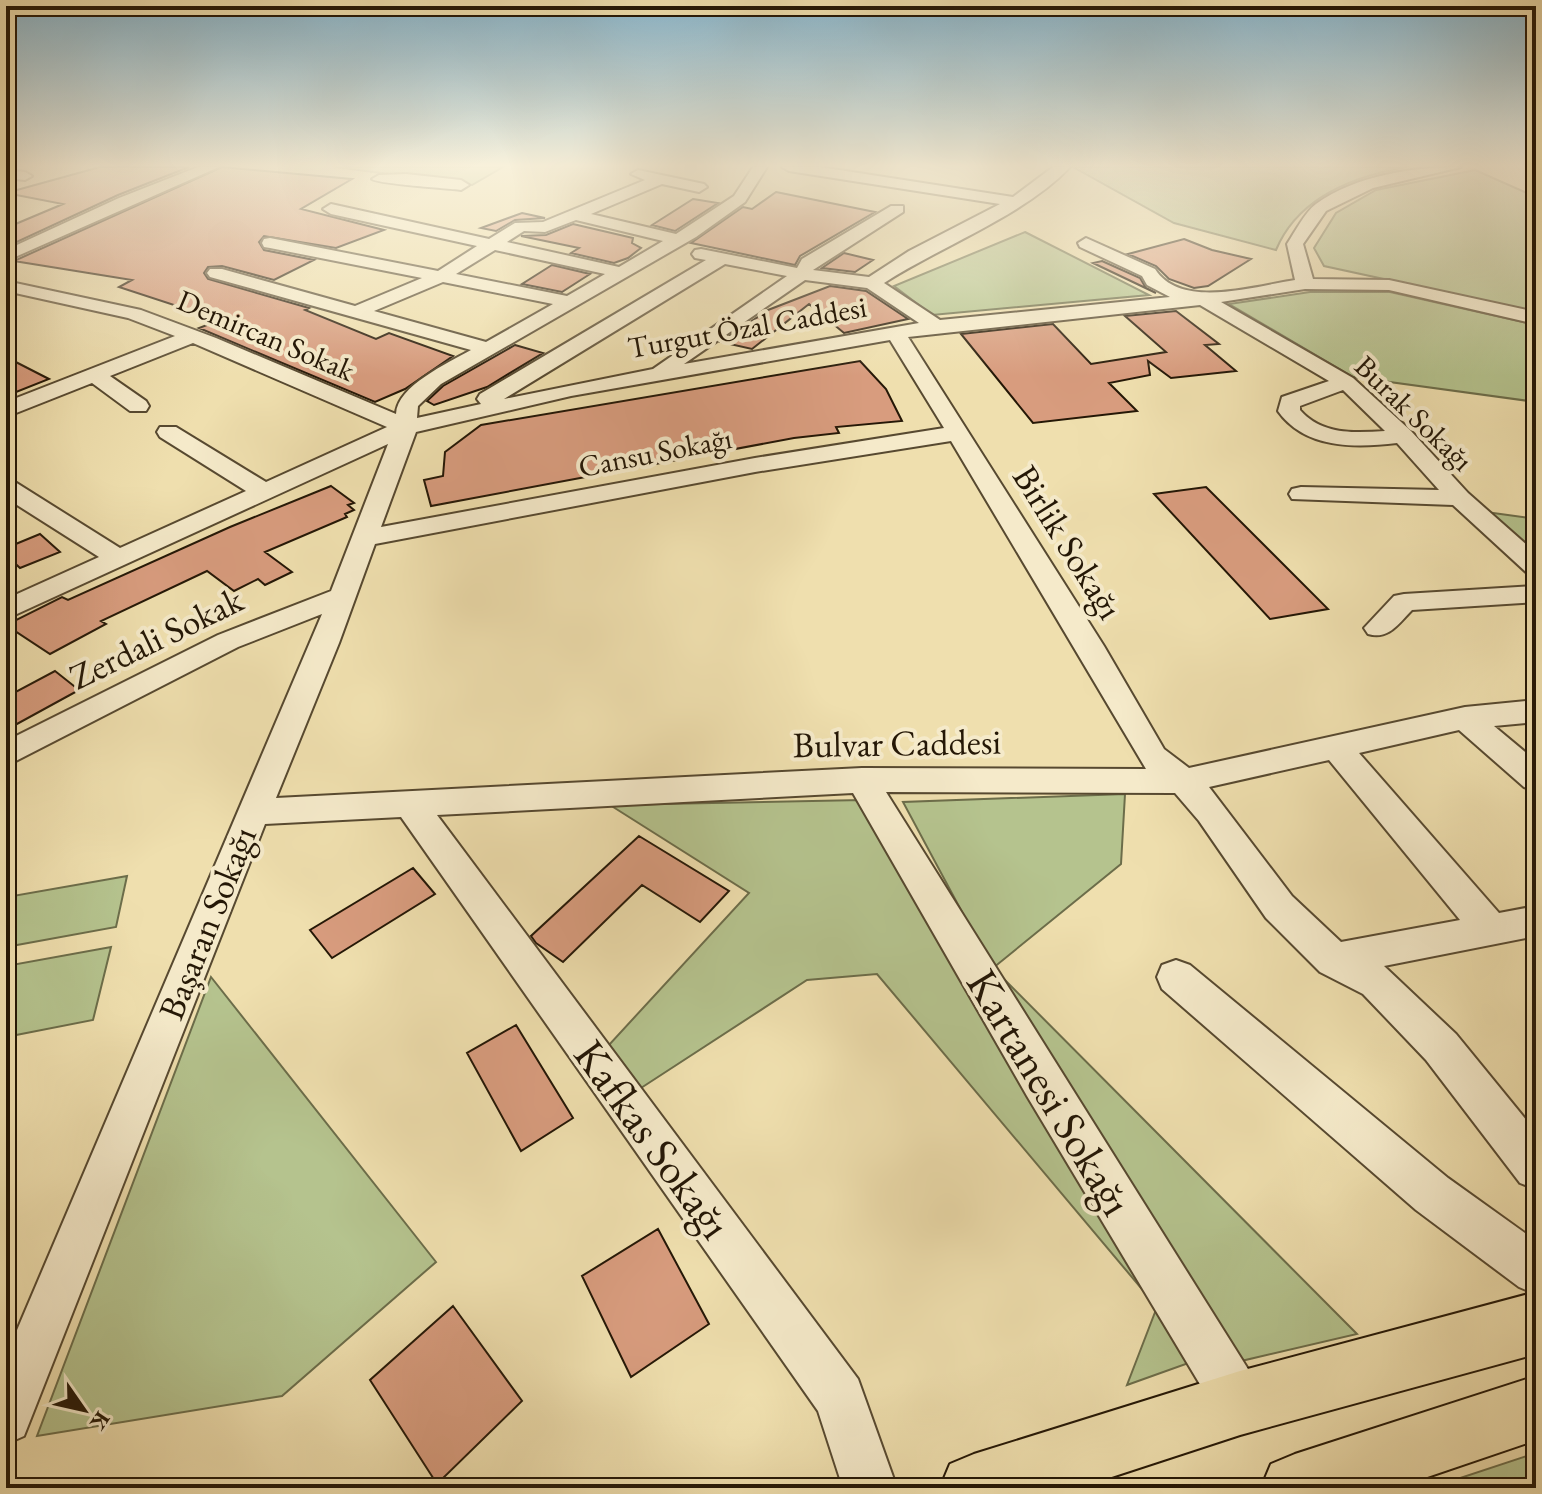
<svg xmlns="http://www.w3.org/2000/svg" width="1542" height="1494" font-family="'EB Garamond',serif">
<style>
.green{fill:#b5c38e;stroke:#6c6d4a;stroke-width:2}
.building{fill:#d89c7e;stroke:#241706;stroke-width:2}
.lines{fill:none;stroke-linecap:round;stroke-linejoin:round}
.minor-casing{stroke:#574930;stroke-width:4}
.major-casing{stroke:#241706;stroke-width:4}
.minor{fill:#f5eaca;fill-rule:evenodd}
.major{fill:#efdfae;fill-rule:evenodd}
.labels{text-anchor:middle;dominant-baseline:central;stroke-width:8;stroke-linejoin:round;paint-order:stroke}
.far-street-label{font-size:30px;fill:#241706;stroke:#f5eaca}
.street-label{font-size:36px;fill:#241706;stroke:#f5eaca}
.near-street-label{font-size:44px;fill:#241706;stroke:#f5eaca}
</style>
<rect width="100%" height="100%" fill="#efdfae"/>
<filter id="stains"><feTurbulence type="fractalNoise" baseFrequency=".0025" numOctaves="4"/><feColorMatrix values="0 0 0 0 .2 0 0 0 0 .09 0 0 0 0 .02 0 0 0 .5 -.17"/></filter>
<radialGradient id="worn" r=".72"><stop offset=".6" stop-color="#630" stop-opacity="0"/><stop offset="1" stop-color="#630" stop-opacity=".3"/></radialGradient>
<path class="green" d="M335,167H503L472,185Z
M1073,167H1407C1354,176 1298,197 1276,250L1174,223Z
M1475,170L1536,197V312L1324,266L1314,248L1336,213L1376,190Z
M1025,232L1149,295L932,315L894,286Z
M1310,292H1390L1536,325V402L1353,377L1229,304Z
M1486,512L1536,519V553Z
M1125,794L1121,864L993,968L1357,1334L1241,1361L992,968L903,802Z
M862,800L1197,1360L1127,1385L1157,1307L877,974L807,980L641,1088L608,1046L749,893L610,805Z
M127,876L116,927L6,947L7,897Z
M111,947L93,1020L6,1037V966Z
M211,977L436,1262L282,1396L37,1436Z
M1536,1453V1488H1430Z"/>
<path class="building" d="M100,167H189L118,195L6,247V228L63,204L6,193Z
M222,167L352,179L301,209L384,230L336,248L264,236L259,242L264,250L314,260L274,280L222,266L208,267L204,273L208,279L309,308L305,310L376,339L389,333L453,356L405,389L375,402L199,328L220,320L119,287L132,280L14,261Z
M776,192L875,212L800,256L795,265L691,243L743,207L752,209Z
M693,199L718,203L675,231L652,225Z
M522,213L545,218L515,220L496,231L481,228Z
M573,224L633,238L632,243L641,248L628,258L614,263L571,253L579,248L521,236L546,235Z
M1184,239L1212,250L1251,259L1208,286L1194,288L1169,279L1156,266L1128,254Z
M844,253L873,260L855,272L822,268Z
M1102,261L1140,278L1146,288L1156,293L1093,263Z
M552,265L590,274L562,292L522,284Z
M830,286L866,291L908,319L844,333L809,304L752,349L721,342L768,310Z
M1176,311L1219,344L1205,345L1236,371L1171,378L1148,361L1150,375L1109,383L1137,411L1033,423L961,334L1053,324L1091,364L1166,352L1125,316Z
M515,345L543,353L487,387L434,405L427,401L443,386Z
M6,357L49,379L6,396Z
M860,361L886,389L902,421L836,427L839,433L794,438L431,506L424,480L443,476L445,452L481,425Z
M331,486L354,503L348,505L354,510L345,514L347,517L265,552L292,572L265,585L258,579L234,591L207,571L101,621L106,624L50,654L6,625L62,597L68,600L230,527Z
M1206,487L1328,609L1270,619L1154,494Z
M40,534L60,552L20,568L6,555V548Z
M55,671L79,690L6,730V697Z
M639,836L729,891L700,922L642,885L563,962L536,943L531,936Z
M413,868L435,894L332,958L310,930Z
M516,1025L573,1118L521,1151L467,1053Z
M658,1229L709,1324L631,1377L582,1276Z
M453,1306L522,1401L437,1484L370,1380Z"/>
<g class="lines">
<defs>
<path id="minor" d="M198,167H219L6,261V250L119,198Z
M753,167H767L745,202L696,237L441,384L418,406L417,418L481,404L477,399L480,394L706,260L695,258L692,254L695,250L701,249L797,268L802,259L891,206H903V212L813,270L869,277L909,251L1000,204L789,171L782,167H820L1013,197L1053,167H1070C1025,215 941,246 884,283L940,320L1170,297L1147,285L1142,276L1080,247L1078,243L1086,238L1155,269C1181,310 1255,286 1295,280L1287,244C1295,232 1305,212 1316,204C1357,175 1413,167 1461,167L1373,188L1326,211L1303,244L1313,279L1389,280L1536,312V324L1389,290L1305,289L1221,302L1353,378L1411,431L1468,493L1536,553V575L1527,573L1453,505L1292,499L1289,494L1292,489L1301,487L1439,490L1397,443C1355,448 1305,449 1278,411L1282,397L1329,381L1200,305L908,337L1104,646L1164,749L1189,768L1465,707L1536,700V722L1494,726L1536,761V791L1524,787L1459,730L1359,753L1499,913L1536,906V936L1384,966L1456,1034L1536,1132V1189L1520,1183L1426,1060L1363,994L1320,972L1266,918L1199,821L1175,793L886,792L1258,1385L1266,1403L1258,1421L1240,1429L1222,1421L1027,1096L853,793L437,815L858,1379L897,1488H843L818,1411L401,817L265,824L24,1436L6,1444V1356L322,614L238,647L6,766V741L218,635L331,591L388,444L6,619V599L99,557L6,498V480L15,482L120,548L246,491L160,437L157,432L160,427H176L266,482L387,427L193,343L110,376L146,401L149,406L146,411H130L92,383L6,417V402L175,336L128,318L6,291V281L141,310L216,338L396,414C397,386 448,363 471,350L210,277L207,273L210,269H222L355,306L422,278L270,248L264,247L262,243L264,239L270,238L438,271L477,246L331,214L323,209L331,204L489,239L515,223L543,222L645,180L631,174L638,170L704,184L707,187L699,192L662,184L591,214L676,234L734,196ZM576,220L663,241L619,267L507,242L524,231L545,232ZM495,250L605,274L567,296L456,274ZM725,264L787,276L653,369L504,399ZM805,280L867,288L919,323L684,364ZM443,282L553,304L486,342L374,311ZM890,340L944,428L755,458L381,527L416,432L571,396ZM1343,390L1385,431C1354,433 1322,435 1300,410V406ZM951,441L1146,769L862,768L276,798L339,643L375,544L755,472ZM1329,760L1460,920L1341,942L1292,896L1209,787Z
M6,170L25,172L32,176L25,180L6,178Z
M406,174L461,180L469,185L461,190C446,188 378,184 372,179L379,175Z
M1536,586V602L1412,610C1398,624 1389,640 1368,634L1364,628L1394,596L1404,594Z
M1176,960L1190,965L1448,1178L1536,1241V1294L1519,1287L1416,1210L1162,989L1157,977L1162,965Z"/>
<path id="major" d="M1536,1292V1354L1240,1435L1078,1488H940L950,1464L974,1454L1240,1371Z
M1536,1376V1440L1395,1488H1261L1271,1464L1295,1454Z"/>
</defs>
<use href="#minor" class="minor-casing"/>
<use href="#major" class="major-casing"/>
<use href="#minor" class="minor"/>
<use href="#major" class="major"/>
</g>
<linearGradient id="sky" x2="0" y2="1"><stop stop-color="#89b8d0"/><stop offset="0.44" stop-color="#f8f1db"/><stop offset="1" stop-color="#f8f1db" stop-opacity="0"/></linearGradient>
<rect width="1542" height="376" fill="url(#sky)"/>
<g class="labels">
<g class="far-street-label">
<text transform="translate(747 327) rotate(-10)">Turgut Özal Caddesi</text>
<text transform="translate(266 335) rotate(23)">Demircan Sokak</text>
<text transform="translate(1414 413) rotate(44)">Burak Sokağı</text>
<text transform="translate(655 452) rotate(-11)">Cansu Sokağı</text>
</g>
<g class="street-label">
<text transform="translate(1068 542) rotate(58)">Birlik Sokağı</text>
<text transform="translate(156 638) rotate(-26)">Zerdali Sokak</text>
<text transform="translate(897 743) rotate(-1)">Bulvar Caddesi</text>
<text transform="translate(207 923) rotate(-68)">Başaran Sokağı</text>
</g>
<g class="near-street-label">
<text transform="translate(1050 1092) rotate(59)">Kartanesi Sokağı</text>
<text transform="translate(653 1139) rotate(54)">Kafkas Sokağı</text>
</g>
</g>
<rect width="1542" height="1494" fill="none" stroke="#efdfae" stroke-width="32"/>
<rect x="8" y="8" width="1526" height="1478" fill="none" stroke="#241706" stroke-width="4"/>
<rect x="16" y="16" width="1510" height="1462" fill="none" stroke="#241706" stroke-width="2"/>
<g transform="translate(84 1410) rotate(124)" stroke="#f5eaca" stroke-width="6" paint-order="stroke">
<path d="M0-6L14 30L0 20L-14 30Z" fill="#241706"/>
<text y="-12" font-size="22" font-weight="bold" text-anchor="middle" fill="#241706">K</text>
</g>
<rect width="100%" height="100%" filter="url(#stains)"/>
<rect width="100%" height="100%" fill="url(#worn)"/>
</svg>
